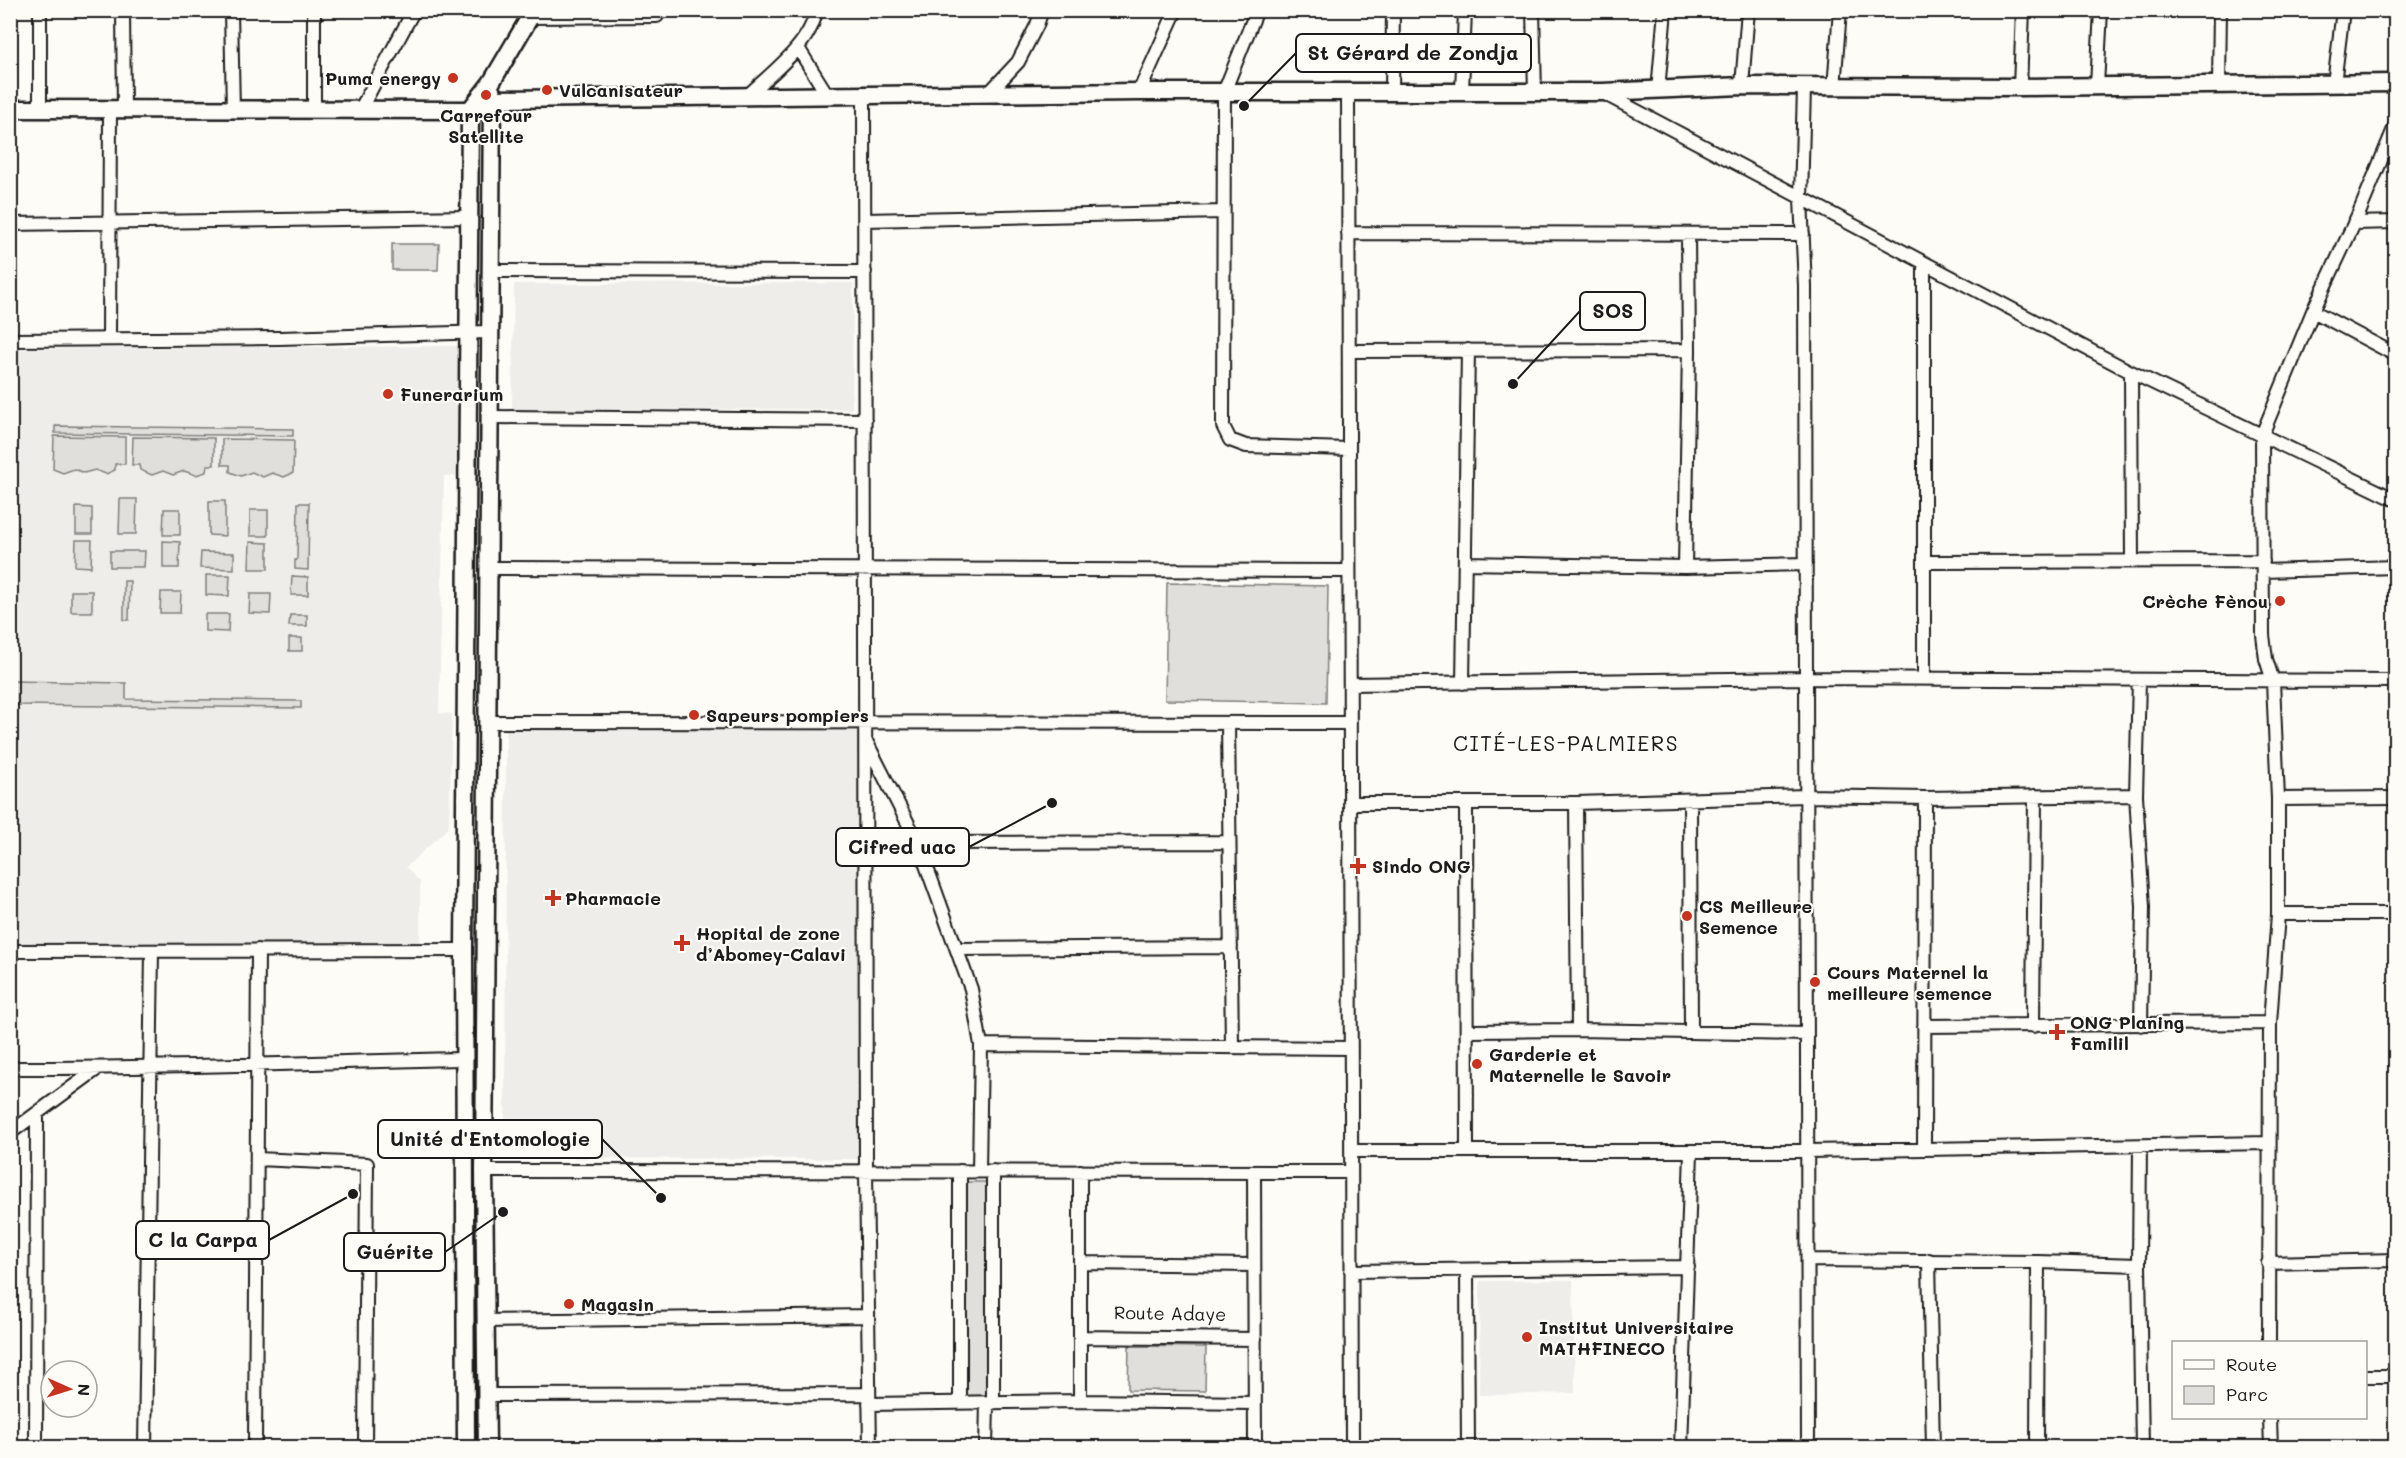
<svg xmlns="http://www.w3.org/2000/svg" width="2406" height="1458" font-family="Mali,sans-serif">
<style>
.built{fill:#eeede9}
.green{fill:#e0dfdb;stroke:#7e7e7c;stroke-width:1.5}
.lines{fill:none;stroke-linecap:round;stroke-linejoin:round}
.street-casing{stroke:#1c1c1c;stroke-width:16}
.secondary-casing{stroke:#1c1c1c;stroke-width:21}
.street{stroke:#fdfcf7;stroke-width:12}
.secondary{stroke:#fdfcf7;stroke-width:16}
.poi-dot{fill:#c8321e;stroke:#fdfcf7;stroke-width:2}
.labels{text-anchor:middle;dominant-baseline:central;stroke-width:4.5;stroke-linejoin:round;paint-order:stroke}
.poi-label{font-size:18px;font-weight:bold;fill:#1c1c1c;stroke:#fdfcf7;text-anchor:start}
.street-label{font-size:18px;fill:#1c1c1c;stroke:#fdfcf7}
.quarter-label{font-size:21px;letter-spacing:1.5px;fill:#1c1c1c;stroke:#fdfcf7}
.leader{fill:none;stroke:#1c1c1c;stroke-width:2}
.callout-dot{fill:#1c1c1c;stroke:#fdfcf7;stroke-width:2}
.callout{fill:#fdfcf7;stroke:#1c1c1c;stroke-width:2}
.callout-label{font-size:20px;text-anchor:middle;font-weight:bold;fill:#1c1c1c}
</style>
<rect width="100%" height="100%" fill="#fdfcf7"/>
<filter id="ink" filterUnits="userSpaceOnUse"><feTurbulence type="fractalNoise" baseFrequency=".0167" numOctaves="2"/><feDisplacementMap in="SourceGraphic" scale="12" xChannelSelector="R" yChannelSelector="G"/><feConvolveMatrix kernelMatrix="1 2 1 2 8 2 1 2 1" color-interpolation-filters="sRGB"/></filter>
<g filter="url(#ink)">
<path class="built" d="M853,283L852,409L512,410L514,284Z
M459,346L457,476H444L439,713L452,714L449,827L406,867L420,882V948H11L10,349Z
M506,727L860,728L859,1159L505,1158Z
M1573,1280L1575,1393L1479,1395L1480,1281Z"/>
<path class="green" d="M392,244H439L438,270H392Z
M55,426L293,429V436L55,433Z
M54,436L125,437V464H115V470L106,474L95,470L84,473L74,469L63,473L53,469Z
M133,437L214,438V465H207L206,472L196,475L184,471L173,475L163,471L152,475L140,470L139,465H132Z
M222,439L294,440L293,473L284,477L272,473L263,477L252,472L241,476L230,472V465H222Z
M120,499H137L136,534H119Z
M209,501H225V536L209,535Z
M298,503H309L308,570L295,569V560H297Z
M76,507L92,508V534H76Z
M164,509H180V535H163Z
M250,510H268V536H250Z
M76,540H92L91,567L75,566Z
M163,541L180,542L179,568H163Z
M250,542L268,543V569H249Z
M110,551H145L144,567H110Z
M201,552L234,553V569L200,568Z
M206,575H230L229,596L206,595Z
M292,576L308,577V595H291Z
M124,581H130L129,620H124Z
M1167,583L1328,586L1326,703L1165,700Z
M71,591H92V612H71Z
M161,592H181L180,613H160Z
M250,594H271L270,614L249,613Z
M205,614H229L228,632L205,631Z
M290,615H307V626H289Z
M289,638H302V651H289Z
M11,681L126,683V699L301,701V708L11,705Z
M963,1182H990L989,1397H963Z
M1129,1346L1206,1347L1205,1391L1128,1390Z"/>
<g class="lines">
<defs>
<path id="street" d="M123,10L124,110
M231,10L233,111
M1257,10L1224,92L1223,426L1230,440L1246,446L1349,449
M1533,10L1535,93
M530,17L657,16
M798,48L828,96
M2219,84L2220,10
M2334,84L2343,10
M1742,86L1748,10
M2097,86L2101,10
M2020,87L2023,10
M1804,88L1801,199L1805,286L1808,1448
M1834,88L1840,10
M1658,91L1665,10
M1139,92L1176,10
M1348,92L1352,1448
M1462,92L1465,10
M1392,93L1393,10
M1603,93L2131,372L2396,500
M988,94L1018,62L1037,25L1042,10
M864,96L866,1171L870,1448
M745,98C769,75 812,44 816,10
M40,110V10
M314,110V10
M360,110L414,10
M865,220L1223,212
M2354,223L2396,222
M10,224L470,217
M1348,233L1803,234
M490,271L865,272
M2313,311L2396,355
M109,339L110,110
M10,340L280,338L489,332
M1349,351L1689,350
M2131,372L2132,561
M489,417L865,420
M1925,562L2263,561
M1466,563L1685,567L1806,564
M1685,567L1689,350L1688,234
M488,568L1349,571
M2263,571L2396,567
M1924,679V263
M2139,680L2136,795L2143,907L2141,1025
M1463,683L1468,350
M1350,684L1806,678L2396,681
M486,722L1350,723
M1228,723L1232,1047
M867,743L918,843L971,989L981,1045L979,1171
M2278,799L2396,798
M1690,800L1691,1032
M1350,803H1576L1807,796L1925,798L2136,795
M1466,803L1467,1151
M1576,803L1578,1030
M918,843L1229,842
M2278,914H2396
M957,949L1231,947
M10,951L464,950
M1924,1026L2270,1023
M2033,1026L2035,796
M1467,1031L1578,1030L1807,1034
M981,1045L1351,1048
M10,1068C162,1069 313,1062 464,1059
M10,1133L97,1069
M2140,1146L2139,1265L2142,1448
M1924,1149L1925,798
M1351,1151H1808L2269,1143
M257,1159L367,1164L365,1448
M484,1171L1351,1172
M960,1171V1403
M993,1171V1403
M1080,1171V1401
M1254,1172L1255,1448
M1809,1260L2038,1262L2139,1265
M1929,1260L1933,1448
M1080,1263L1254,1265
M2268,1263L2396,1260
M1467,1270L1468,1448
M1351,1271L1688,1267
M485,1321L868,1316
M1080,1337L1255,1339
M2269,1342L2270,1023L2278,914V799L2273,681L2266,659L2263,635L2262,435L2313,311L2359,213L2396,124
M2366,1376H2396
M486,1395L869,1394
M869,1404L1080,1401L1255,1403
M2270,1418L2271,1448
M36,1448L37,1115
M145,1448L152,951
M255,1448L258,950
M986,1448L987,1403
M1681,1448L1691,1152
M2037,1448L2038,1262"/>
<path id="secondary" d="M10,109L470,110L493,99L1139,92H1602L1742,86L2020,87L2396,83
M466,1448L464,950L470,110L491,83L534,10
M487,1448L484,1171L492,92"/>
</defs>
<use href="#street" class="street-casing"/>
<use href="#secondary" class="secondary-casing"/>
<use href="#street" class="street"/>
<use href="#secondary" class="secondary"/>
</g>
</g>
<g class="poi-dot">
<circle cx="453" cy="78" r="6"/>
<circle cx="547" cy="90" r="6"/>
<circle cx="486" cy="95" r="6"/>
<circle cx="388" cy="394" r="6"/>
<circle cx="2280" cy="601" r="6"/>
<circle cx="694" cy="715" r="6"/>
<path d="M1355 857h6v6h6v6h-6v6h-6v-6h-6v-6h6z"/>
<path d="M550 889h6v6h6v6h-6v6h-6v-6h-6v-6h6z"/>
<circle cx="1687" cy="916" r="6"/>
<path d="M679 934h6v6h6v6h-6v6h-6v-6h-6v-6h6z"/>
<circle cx="1815" cy="982" r="6"/>
<path d="M2054 1023h6v6h6v6h-6v6h-6v-6h-6v-6h6z"/>
<circle cx="1477" cy="1064" r="6"/>
<circle cx="569" cy="1304" r="6"/>
<circle cx="1527" cy="1337" r="6"/>
</g>
<g class="labels">
<g class="poi-label">
<text x="441" y="78" text-anchor="end">Puma energy</text>
<text x="559" y="90">Vulcanisateur</text>
<text x="486" y="115" text-anchor="middle">Carrefour<tspan x="486" dy="21">Satellite</tspan></text>
<text x="400" y="394">Funerarium</text>
<text x="2268" y="601" text-anchor="end">Crèche Fènou</text>
<text x="706" y="715">Sapeurs pompiers</text>
<text x="1372" y="866">Sindo ONG</text>
<text x="565" y="898">Pharmacie</text>
<text x="1699" y="906">CS Meilleure<tspan x="1699" dy="21">Semence</tspan></text>
<text x="696" y="933">Hopital de zone<tspan x="696" dy="21">d’Abomey-Calavi</tspan></text>
<text x="1827" y="972">Cours Maternel la<tspan x="1827" dy="21">meilleure semence</tspan></text>
<text x="2070" y="1022">ONG Planing<tspan x="2070" dy="21">Familil</tspan></text>
<text x="1489" y="1054">Garderie et<tspan x="1489" dy="21">Maternelle le Savoir</tspan></text>
<text x="581" y="1304">Magasin</text>
<text x="1539" y="1327">Institut Universitaire<tspan x="1539" dy="21">MATHFINECO</tspan></text>
</g>
<g class="street-label">
<text transform="translate(1170 1313) rotate(1)">Route Adaye</text>
</g>
<g class="quarter-label">
<text x="1566" y="742">CITÉ-LES-PALMIERS</text>
</g>
</g>
<path class="leader" d="M1244 106L1296 53M1513 384L1580 311M1052 803L969 847M661 1198L602 1139M353 1194L269 1240M503 1212L445 1252"/>
<g class="callout-dot">
<circle cx="1244" cy="106" r="6"/>
<circle cx="1513" cy="384" r="6"/>
<circle cx="1052" cy="803" r="6"/>
<circle cx="661" cy="1198" r="6"/>
<circle cx="353" cy="1194" r="6"/>
<circle cx="503" cy="1212" r="6"/>
</g>
<g class="callout">
<rect x="1296" y="34" width="235" height="38" rx="6"/>
<rect x="1580" y="292" width="65" height="38" rx="6"/>
<rect x="836" y="828" width="133" height="38" rx="6"/>
<rect x="378" y="1120" width="224" height="38" rx="6"/>
<rect x="136" y="1221" width="133" height="38" rx="6"/>
<rect x="344" y="1233" width="101" height="38" rx="6"/>
</g>
<g class="callout-label">
<text x="1413" y="60">St Gérard de Zondja</text>
<text x="1613" y="318">SOS</text>
<text x="902" y="854">Cifred uac</text>
<text x="490" y="1146">Unité d'Entomologie</text>
<text x="203" y="1247">C la Carpa</text>
<text x="395" y="1259">Guérite</text>
</g>
<rect width="2406" height="1458" fill="none" stroke="#fdfcf7" stroke-width="36"/>
<rect x="18" y="18" width="2370" height="1422" fill="none" stroke="#1c1c1c" stroke-width="2" filter="url(#ink)"/>
<rect x="2172" y="1341" width="195" height="78" fill="#fdfcf7" stroke="#a3a29f" stroke-width="1.5"/>
<rect x="2184" y="1360" width="30" height="9" fill="#fdfcf7" stroke="#a3a29f" stroke-width="1.5"/>
<text x="2226" y="1371" font-size="18" fill="#1c1c1c">Route</text>
<rect x="2184" y="1386" width="30" height="18" fill="#e0dfdb" stroke="#a3a29f" stroke-width="1.5"/>
<text x="2226" y="1401" font-size="18" fill="#1c1c1c">Parc</text>
<g transform="translate(69 1389) rotate(93)"><circle r="28" fill="#fdfcf7" stroke="#a3a29f" stroke-width="1.5"/>
<path d="M0-4.5L10 22L0 15L-10 22Z" fill="#c8321e"/>
<text y="-9" font-size="16" font-weight="bold" text-anchor="middle" fill="#1c1c1c">N</text>
</g>
</svg>
